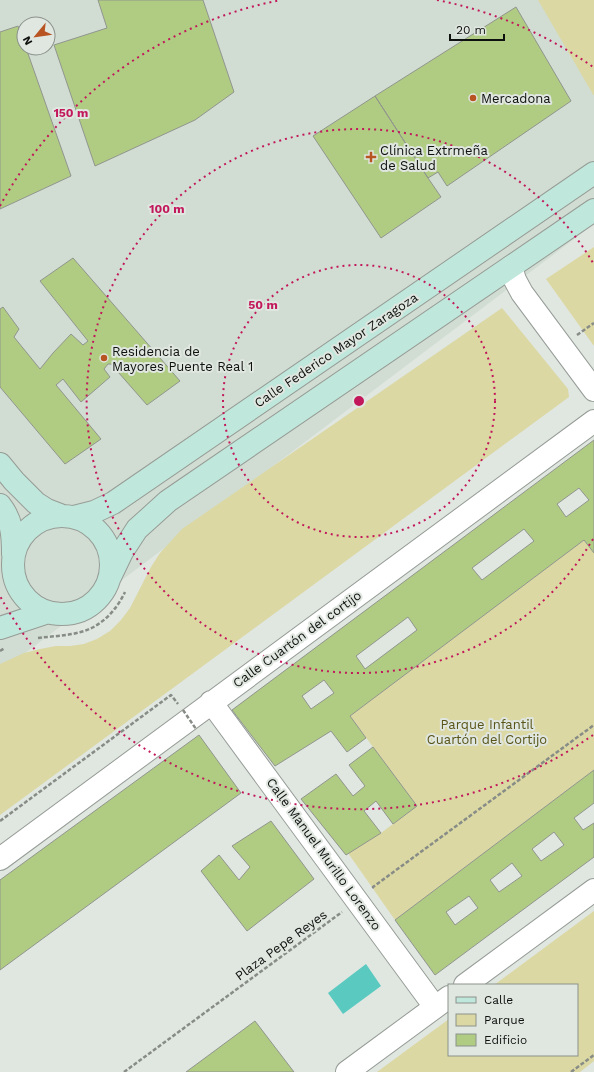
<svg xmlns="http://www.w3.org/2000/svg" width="594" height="1072" font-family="'Work Sans',sans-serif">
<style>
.built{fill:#d1ddd2;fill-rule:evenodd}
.green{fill:#dbd8a3}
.water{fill:#5acac1}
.building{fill:#afcc82;stroke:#92958e;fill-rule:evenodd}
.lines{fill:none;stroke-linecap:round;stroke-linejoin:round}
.minor-casing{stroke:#969c97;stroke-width:24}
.secondary-casing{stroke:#969c97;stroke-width:24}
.path{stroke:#878c87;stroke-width:2.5;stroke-dasharray:4 2;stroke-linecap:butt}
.minor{stroke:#fff;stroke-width:22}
.secondary{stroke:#c0e7db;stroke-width:22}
.path-bridge{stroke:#878c87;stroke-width:2.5;stroke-dasharray:4 2;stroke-linecap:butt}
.ring{fill:none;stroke:#c2185b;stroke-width:2;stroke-dasharray:2 4}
.poi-dot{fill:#b85322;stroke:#e0e6e0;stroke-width:1.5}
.labels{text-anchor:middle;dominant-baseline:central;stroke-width:4;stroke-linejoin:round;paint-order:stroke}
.poi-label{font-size:13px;fill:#0f110f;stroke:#e0e6e0;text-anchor:start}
.street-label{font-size:13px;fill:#0f110f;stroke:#e0e6e0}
.park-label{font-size:13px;fill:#595518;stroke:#e0e6e0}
.centre{fill:#c2185b;stroke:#e0e6e0;stroke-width:2}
.ring-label{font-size:12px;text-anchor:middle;font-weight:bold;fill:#c2185b;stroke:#e0e6e0;stroke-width:4;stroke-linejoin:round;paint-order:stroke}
</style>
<rect width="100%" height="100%" fill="#e0e6e0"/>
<path class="built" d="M0,0H544L594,86V224L0,672ZM24,24H48V48H24Z"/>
<path class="green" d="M538,0H594V96Z
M594,247V346L546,279Z
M502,308L568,389L569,397L0,815V664L24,653L40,649L56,646H70L84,644L97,639L110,631L121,620L130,608L151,567L160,553L182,529Z
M584,540L594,553V770L395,920L348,853L381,833L417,806L350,716Z
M594,911V1061L580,1072H377L449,1019V1055H577V985H494Z"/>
<path class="water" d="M366,964L381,986L343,1014L328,993Z"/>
<path class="building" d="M98,0H203L234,92L195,120L95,166L54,45L107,28Z
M516,7L571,101L447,186L438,172L428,178L375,96Z
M18,26L24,43V48H26L71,176L0,209V32Z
M375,96L428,178L441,197L381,238L313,136Z
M73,258L180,381L147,405L111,364H108L104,369L110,377L81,402L63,379L56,385L101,439L65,464L0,387V309L3,307L19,329L14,337L40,369L53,353L71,334L83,345L88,341L40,281Z
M594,440V553L584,540L350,716L366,738L347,752L331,731L275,766L232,710ZM579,488L589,500L566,517L557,504ZM524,529L534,541L482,580L472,568ZM408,617L417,630L365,669L356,656ZM324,680L334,693L311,709L302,696Z
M199,735L241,793L0,970V880Z
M373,747L417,806L393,824L376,801L364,811L381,833L346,855L301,799L336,774L353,796L365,786L349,765Z
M594,770V803L574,818L583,830L594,823V857L435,975L395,920ZM554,832L564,845L541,861L532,849ZM512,863L522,876L499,892L490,880ZM469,896L478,908L455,925L446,912Z
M271,821L314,879L247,931L201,871L219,855L239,880L250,867L232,846Z
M255,1021L294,1072H186Z"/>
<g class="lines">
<defs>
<path id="minor" d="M511,267L515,280L522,293L594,390
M211,702L435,1007
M0,859L594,421
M465,985L594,890
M347,1072L449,997"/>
<path id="secondary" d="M0,464L14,481L36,503L47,510L60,515
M0,505C12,520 13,535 13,554
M13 565a49 49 0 1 1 98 0a49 49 0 1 1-98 0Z
M74,517L94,512L113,503L594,173
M110,577L122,552L137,529L168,501L594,210
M0,628L48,612"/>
</defs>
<use href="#minor" class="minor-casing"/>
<use href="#secondary" class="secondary-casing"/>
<path class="path" d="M577,335L594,323
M38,638C53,636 69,636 84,631C103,625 117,609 125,592
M0,651L5,648
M0,821L171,695L178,704
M374,888L373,887L594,725
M124,1072L342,912
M571,1072L594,1055"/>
<use href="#minor" class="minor"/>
<use href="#secondary" class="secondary"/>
<path class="path-bridge" d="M183,710L196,729"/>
</g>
<g class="ring">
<circle cx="359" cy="401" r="136"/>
<path d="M593 539A272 272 0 1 1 593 263"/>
<path d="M593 735A408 408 0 0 1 0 596M0 206A408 408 0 0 1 281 0M437 0A408 408 0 0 1 593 67"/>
</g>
<g class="poi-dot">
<circle cx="473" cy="98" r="4"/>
<path d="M369 151h4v4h4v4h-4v4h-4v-4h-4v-4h4z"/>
<circle cx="104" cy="358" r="4"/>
</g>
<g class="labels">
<g class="poi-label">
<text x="481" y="98">Mercadona</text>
<text x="380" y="150">Clínica Extrmeña<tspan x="380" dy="15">de Salud</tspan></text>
<text x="112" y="351">Residencia de<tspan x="112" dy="15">Mayores Puente Real 1</tspan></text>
</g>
<g class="street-label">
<text transform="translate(336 350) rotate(-34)">Calle Federico Mayor Zaragoza</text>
<text transform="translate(297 639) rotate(-36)">Calle Cuartón del cortijo</text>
<text transform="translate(324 854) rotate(54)">Calle Manuel Murillo Lorenzo</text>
<text transform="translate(281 945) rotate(-36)">Plaza Pepe Reyes</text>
</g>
<g class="park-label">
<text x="487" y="724">Parque Infantil<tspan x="487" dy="15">Cuartón del Cortijo</tspan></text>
</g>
</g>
<circle cx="359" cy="401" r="6" class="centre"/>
<g class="ring-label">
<text x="71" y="117">150 m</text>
<text x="167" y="213">100 m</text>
<text x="263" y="309">50 m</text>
</g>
<rect x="448" y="984" width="130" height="72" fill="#e0e6e0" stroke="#8c918c"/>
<rect x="456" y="997" width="20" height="6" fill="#c0e7db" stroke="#8c918c"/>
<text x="484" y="1004" font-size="12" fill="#0f110f">Calle</text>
<rect x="456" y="1014" width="20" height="12" fill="#dbd8a3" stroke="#8c918c"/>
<text x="484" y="1024" font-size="12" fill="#0f110f">Parque</text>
<rect x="456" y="1034" width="20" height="12" fill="#afcc82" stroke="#8c918c"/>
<text x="484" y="1044" font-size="12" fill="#0f110f">Edificio</text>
<g transform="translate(36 36) rotate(241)"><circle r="19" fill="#e0e6e0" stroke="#8c918c"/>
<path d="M0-3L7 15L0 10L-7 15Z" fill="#b85322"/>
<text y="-6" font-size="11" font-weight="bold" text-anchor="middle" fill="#0f110f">N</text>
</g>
<path d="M450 34v6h54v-6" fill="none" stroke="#0f110f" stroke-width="2"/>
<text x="456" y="34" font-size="12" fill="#0f110f" stroke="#e0e6e0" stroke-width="3" paint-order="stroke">20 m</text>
</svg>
